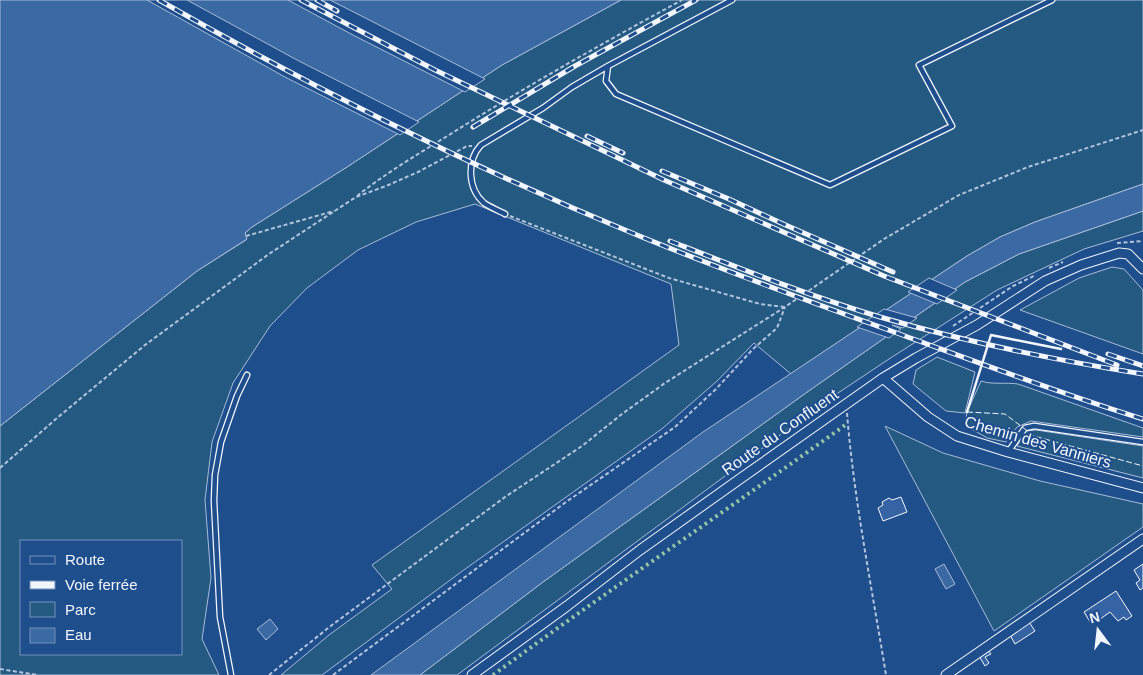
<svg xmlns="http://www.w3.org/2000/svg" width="1143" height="675" font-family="Arial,sans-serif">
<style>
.green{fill:#245a82;stroke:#a8bbd7;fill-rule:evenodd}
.water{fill:#3b69a3;stroke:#a8bbd7}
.pier{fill:#1f4e8c;stroke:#a8bbd7}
.building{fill:#3563a3;stroke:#f2f6ff}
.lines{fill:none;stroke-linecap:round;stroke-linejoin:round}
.service-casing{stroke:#f2f6ff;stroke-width:7}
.minor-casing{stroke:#f2f6ff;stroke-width:11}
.path{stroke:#b3c4dc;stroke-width:2;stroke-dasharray:4 2.5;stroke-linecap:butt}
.service{stroke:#1f4e8c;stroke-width:4.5}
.minor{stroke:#1f4e8c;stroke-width:9}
.rail-casing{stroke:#f2f6ff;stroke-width:5}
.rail{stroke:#1f4e8c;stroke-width:3;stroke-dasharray:9;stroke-linecap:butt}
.hedge{stroke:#97c8a6;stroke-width:4;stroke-dasharray:2.5 4;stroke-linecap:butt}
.fence{stroke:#f2f6ff;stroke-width:1;stroke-dasharray:6 2.5;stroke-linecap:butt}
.wall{stroke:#f2f6ff;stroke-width:2.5}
.labels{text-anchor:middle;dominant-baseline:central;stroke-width:4;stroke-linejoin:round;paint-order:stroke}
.street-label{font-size:16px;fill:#f2f6ff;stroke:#1f4e8c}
</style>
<rect width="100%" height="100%" fill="#1f4e8c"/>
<path class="green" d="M621,0H1143V184L1035,222L1000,237L967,256L791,374L754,343L717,381L663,428L461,572L322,675H281L329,635L392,589L372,565L679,345L671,284L475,204L416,222L358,250L307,288L270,326L233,383L212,442L205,500L211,578L202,639L219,675H0V426L197,271L246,240L245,233L252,227L347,167L502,65ZM21,541H181V654H21Z
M1143,211V231L1084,249L997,290L889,359L826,401L457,675H420L543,582L810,390L965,282L1019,254Z
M1112,267L1124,269L1143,290V354L1020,310L1079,278Z
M937,357L975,372L965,413L946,411L913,384L916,370Z
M981,381C993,385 1005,382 1018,384L1143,428V437L1031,421L1017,427L1006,442L987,438L965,425L967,412Z
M885,426L943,453L1040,481L1143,504V527L994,631Z
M1036,430L1143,446V478L1017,446L1026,431Z"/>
<path class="water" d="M0,0H621L502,65L347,167L252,227L245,233L247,239L197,271L0,426Z
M1143,184V211L1019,254L965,282L810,390L543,582L420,675H371L703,432L967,256L1000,237L1035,222Z
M944,564L955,584L946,589L935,569Z
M270,619L278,629L266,640L257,629Z"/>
<path class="pier" d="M147,0H187L297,60L419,122L400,135L285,77Z
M288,0H330L485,79L465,92L353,35Z
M929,278L957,290L937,304L908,292Z
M884,309L888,310L917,318L903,328L892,325L901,329L889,338L857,327Z"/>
<path class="building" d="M901,497L907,512L883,521L878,508L883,505L882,502L889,498L892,500Z
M1143,564V588L1140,590L1136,583L1140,580L1134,570Z
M1116,591L1132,616L1126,620L1124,617L1118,621L1110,612L1092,625L1084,612Z
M1029,622L1035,631L1015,644L1010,635Z
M988,650L991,654L985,657L989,663L985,666L979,656Z"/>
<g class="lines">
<defs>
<path id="service" d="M732,0L608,66L606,81L616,94L830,185L952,126L919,65L1052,0
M505,214C499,211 490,207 484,203C467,188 467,160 481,145L543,108L572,87L608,66
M1008,452L1025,428L1034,426L1143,442
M231,675L220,617L214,501L215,475L221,442L237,396L247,375"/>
<path id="minor" d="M883,378L928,417L957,436L1008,452L1143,488
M472,675L567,606L640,550L744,476L883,378L916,358L977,325L1045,281L1081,265L1119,253L1128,254L1143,269
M946,675L1143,539"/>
</defs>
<use href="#service" class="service-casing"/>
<use href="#minor" class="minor-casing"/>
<path class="path" d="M357,196C386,173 418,154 449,135C525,87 603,43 682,0
M510,216L669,278L760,304L785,307
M246,236L334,211
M1117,243L1143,241
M1049,268L1063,262
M953,326L1013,286L1036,275
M847,413C854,501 872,588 886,675
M0,468L57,418L145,345L269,254L356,197L386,186L418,172L467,146H472
M0,669L38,675
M269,675L332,625L505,497L582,446L622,414L665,383L785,307L884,239L959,195L1028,167L1143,130
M333,675L566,502L675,427L716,389L753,349L777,328L785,307"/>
<use href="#service" class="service"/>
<use href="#minor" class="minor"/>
<defs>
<path id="rail" d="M159,0C313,88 473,168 637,235C722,270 808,301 894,332C977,362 1059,393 1143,419
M301,0L435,70L664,180L884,276L1117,365
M317,0L337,11
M473,127L575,66L696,0
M587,136L623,153
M662,171L729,199L781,223L893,272
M670,241C739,268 809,296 880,317C966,342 1055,360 1143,374
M1108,354L1143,366"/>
</defs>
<use href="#rail" class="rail-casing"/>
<use href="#rail" class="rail"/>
<path class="hedge" d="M493,675C610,589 730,508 848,423"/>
<path class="fence" d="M967,412L1005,414L1034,436L1143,466"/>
<path class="wall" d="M967,412L991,335L1061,349"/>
</g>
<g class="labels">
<g class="street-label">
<text transform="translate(780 432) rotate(-35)">Route du Confluent</text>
<text transform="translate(1038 442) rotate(16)">Chemin des Vanniers</text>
</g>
</g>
<rect x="20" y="540" width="162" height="115" fill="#1f4e8c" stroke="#7391ba"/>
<rect x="30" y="556" width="25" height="8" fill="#1f4e8c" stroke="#7391ba"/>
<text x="65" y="565" font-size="15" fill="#f2f6ff">Route</text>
<rect x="30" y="581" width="25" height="8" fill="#f2f6ff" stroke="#7391ba"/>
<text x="65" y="590" font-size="15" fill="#f2f6ff">Voie ferrée</text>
<rect x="30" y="602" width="25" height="15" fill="#245a82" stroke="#7391ba"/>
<text x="65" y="615" font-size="15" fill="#f2f6ff">Parc</text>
<rect x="30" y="628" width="25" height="15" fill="#3b69a3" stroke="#7391ba"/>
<text x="65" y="640" font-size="15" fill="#f2f6ff">Eau</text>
<g transform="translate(1098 630) rotate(345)" stroke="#1f4e8c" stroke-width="4" paint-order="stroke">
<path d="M0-4L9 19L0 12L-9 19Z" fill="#f2f6ff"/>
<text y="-8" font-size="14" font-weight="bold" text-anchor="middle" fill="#f2f6ff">N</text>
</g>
</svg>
